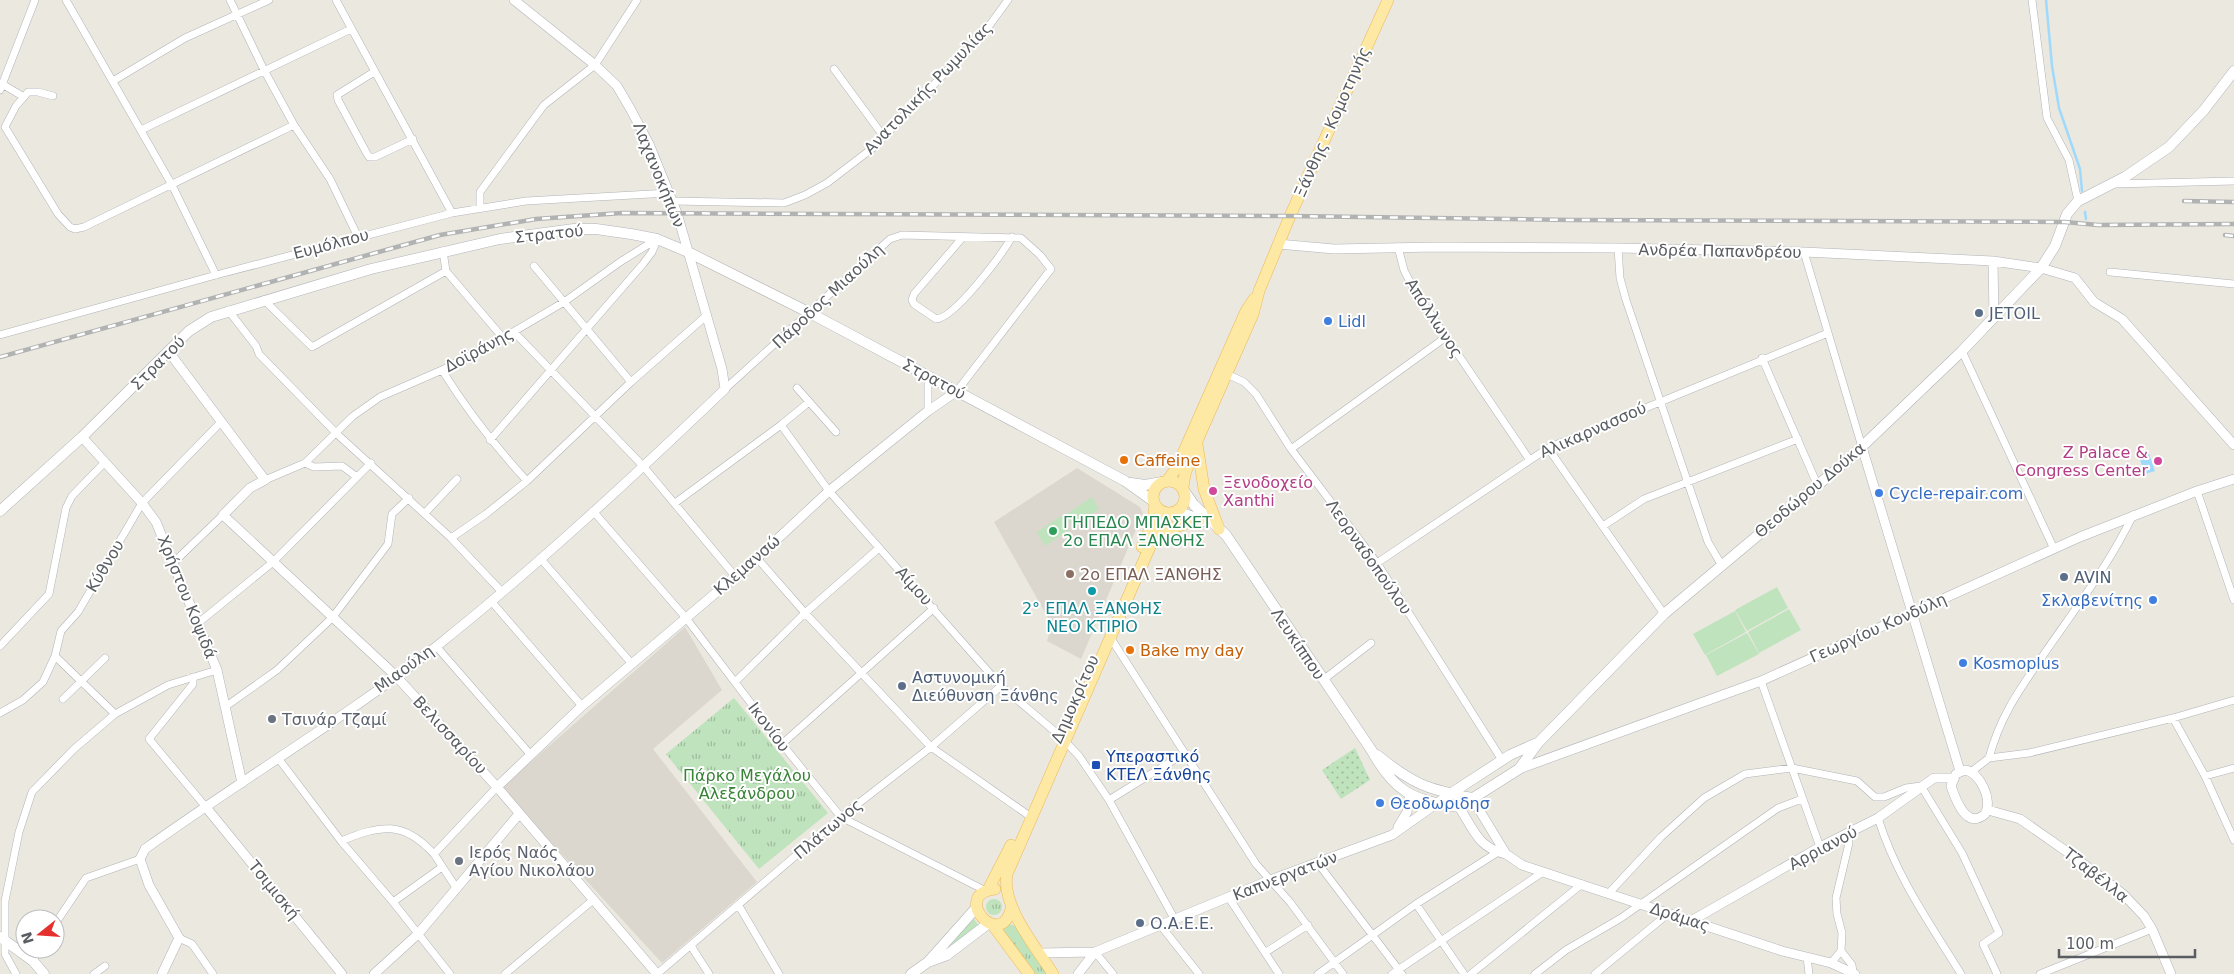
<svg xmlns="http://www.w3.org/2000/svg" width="2234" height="974" font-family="'DejaVu Sans',sans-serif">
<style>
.education{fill:#dbd7ce}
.grass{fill:#bfe3bc}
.park{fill:url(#park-tufts)}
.garden{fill:url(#garden-dots)}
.water{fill:#9fdafc}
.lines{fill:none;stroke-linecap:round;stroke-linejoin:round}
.stream{stroke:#9fdafc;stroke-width:2.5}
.minor-casing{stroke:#b1b3b8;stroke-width:8}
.tertiary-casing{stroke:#b1b3b8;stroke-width:10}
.secondary-casing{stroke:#b0b4b8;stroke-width:11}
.primary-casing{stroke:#edb957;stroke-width:12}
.minor{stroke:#fff;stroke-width:7}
.tertiary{stroke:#fff;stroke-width:9}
.secondary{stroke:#fff;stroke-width:10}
.primary{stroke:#fde8a4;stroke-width:11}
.rail-casing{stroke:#b1b2b2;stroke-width:4.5}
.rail{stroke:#fff;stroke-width:2.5;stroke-dasharray:8;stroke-linecap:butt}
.service-dot{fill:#5c6f8a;stroke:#fff;stroke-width:2}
.shop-dot{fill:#3f7fe0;stroke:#fff;stroke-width:2}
.food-dot{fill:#e8710a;stroke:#fff;stroke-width:2}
.hotel-dot{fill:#d1479c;stroke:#fff;stroke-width:2}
.leisure-dot{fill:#2e9e5b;stroke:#fff;stroke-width:2}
.education-dot{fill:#8d6e63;stroke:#fff;stroke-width:2}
.culture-dot{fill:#0f9aa8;stroke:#fff;stroke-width:2}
.worship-dot{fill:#6b7280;stroke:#fff;stroke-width:2}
.transit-dot{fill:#1a4fb4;stroke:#fff;stroke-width:2}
.labels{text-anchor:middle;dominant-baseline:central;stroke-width:4;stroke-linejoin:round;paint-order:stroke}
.street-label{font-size:16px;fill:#595d61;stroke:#fff}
.service-label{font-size:16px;fill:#4e5e75;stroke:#fff;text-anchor:start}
.shop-label{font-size:16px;fill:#366cbe;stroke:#fff;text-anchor:start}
.hotel-label{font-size:16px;fill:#b23c85;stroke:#fff;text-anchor:end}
.food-label{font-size:16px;fill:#c56008;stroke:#fff;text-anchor:start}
.leisure-label{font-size:16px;fill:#27864d;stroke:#fff;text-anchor:start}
.education-label{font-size:16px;fill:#785e54;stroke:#fff;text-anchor:start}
.culture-label{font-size:16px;fill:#0d838f;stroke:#fff}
.worship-label{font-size:16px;fill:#5b616d;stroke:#fff;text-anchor:start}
.transit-label{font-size:16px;fill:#164399;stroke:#fff;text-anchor:start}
.park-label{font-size:16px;fill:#388236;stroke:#fff}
</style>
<defs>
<pattern id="park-tufts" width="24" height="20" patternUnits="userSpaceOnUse" patternTransform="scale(1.25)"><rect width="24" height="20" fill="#bfe3bc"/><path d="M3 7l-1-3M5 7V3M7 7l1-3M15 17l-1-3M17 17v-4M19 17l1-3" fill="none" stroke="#9ebb9c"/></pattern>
<pattern id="garden-dots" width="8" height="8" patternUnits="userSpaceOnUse" patternTransform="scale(1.25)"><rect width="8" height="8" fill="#bfe3bc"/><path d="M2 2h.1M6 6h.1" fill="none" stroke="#9ebb9c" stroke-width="1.8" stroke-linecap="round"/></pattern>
</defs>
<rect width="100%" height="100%" fill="#ebe8e0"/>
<path class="education" d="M1077,468L1140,507L1143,513L1081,659L1047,641L1052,625L994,522Z
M685,627L722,690L653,749L757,882L662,963L501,788Z"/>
<path class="grass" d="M1092,497L1099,509L1073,526L1065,515Z
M1061,516L1069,530L1045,546L1037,532Z
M1777,587L1788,608L1747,631L1735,610Z
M1789,609L1801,630L1759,653L1748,632Z
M1735,611L1746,632L1705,655L1693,634Z
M1747,633L1759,654L1717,676L1706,655Z
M973,918L980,927L948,948Z"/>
<path class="park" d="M734,698L828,813L759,869L666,754Z
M986 907a8 8 0 1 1 16 0a8 8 0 1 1-16 0Z
M1009,924L1016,926L1050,974H1032L1003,931Z"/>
<path class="garden" d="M1355,748L1370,780L1341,799L1322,770Z"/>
<path class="water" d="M2148,451L2155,471L2145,474L2138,454Z"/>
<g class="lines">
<path class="stream" d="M2046,0L2052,66L2059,108L2080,169L2082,191
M2085,212L2086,219"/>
<defs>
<path id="minor" d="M66,0L172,185L216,275
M230,0L264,70L294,125L330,179L358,237
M336,0L452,213
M2032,0L2047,118L2069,160L2078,201
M834,69L884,137
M374,72L337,95L338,100L366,152L369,157H375L413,139
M113,81L185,38L269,0
M2,84L24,97
M0,90L35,0
M53,96L38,92H28L16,106L5,127L58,214L70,227L75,229L84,227L294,125
M141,130L351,29
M2114,184L2234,181
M672,201L784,203L805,195L827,183L874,147L986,30L1008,0
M480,208V192L544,105L595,65L637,0
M963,237L914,294L912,300L914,304L936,319C955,318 1002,254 1012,237
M1398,247L1404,270L1413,288L1529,459
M1618,248L1620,278L1626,300L1708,542L1721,564
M443,251L446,271L503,338
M1804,252L1862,447
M534,266L631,382
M2110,272L2234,284
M264,300L312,347L446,271
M228,310L256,346L259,354L337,434L451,538L502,592
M514,332L644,467L734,575
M0,335L216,275L452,213L526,201L669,193
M1962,351L2054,549
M1762,358L1817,484
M442,370C468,412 493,444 527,481
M1225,373L1244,382L1256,394L1291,449L1377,563L1502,760
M928,376V411
M797,388L836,432
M725,389L890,239L902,235L1021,238L1040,255L1051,269L957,391
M781,425L829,491L1001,686L1059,735L1079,756L1109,800L1175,920
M490,440L643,264L652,252L657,240
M1548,448L1664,614
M1291,449L1446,337
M305,463L314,467L342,466L357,477
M265,480L305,463L353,416L380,397L442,370L503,338L564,302L620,262L657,239
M2197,491L2234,600
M675,503L781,425L809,402
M593,511L686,618L782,744L841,817L986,891
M425,513L457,479
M1603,526L1644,499L1798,439
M451,538L486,514L527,481L631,382L706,316
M540,558L632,664
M757,558L805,613L931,747L1031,817
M1377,563L1548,448L1828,333
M172,564L223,515
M491,601L582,706
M197,624L273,562L371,463
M1110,637L1256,864L1290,902L1343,974
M0,646L49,594L66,508L72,496L105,462
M436,646L530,754
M55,656L115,714
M193,677V684L149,739L205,806
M1323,680L1371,643
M1761,681L1820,847
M735,682L805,613L879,548
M63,699L105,658
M225,707L277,670L332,618L388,544L392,514L409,498
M0,713L23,700L43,682L55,656L61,631L78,612L142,503L220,423
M2173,718L2205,776L2234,840
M782,744L934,608
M278,758L341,841L393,902L450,974
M1989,758C2000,716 2020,689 2044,654C2075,609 2109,565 2133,515
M1971,772L1989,758L2029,753L2173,718L2234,700
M2205,776L2234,768
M1109,800L1185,753
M1878,818C1897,878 1929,922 1961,974
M341,841C381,825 403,820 434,854
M1317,862L1402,974
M457,889L434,854L497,787
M1609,893L1661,837L1704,798L1745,774L1792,768L1857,781L1875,797H1884L1906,788L1921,786L1962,853L1999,933L1983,944L1997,974
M1229,898L1279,974
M393,902L442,867
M1416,904L1464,974
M739,906L779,974
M55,924L86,878L140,859
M1161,926L1199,974
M179,938L192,944L213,974
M691,946L709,974
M1841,951L1852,965L1853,972
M1095,952L1113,974
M1266,952L1308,925
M1807,957L1809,974
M33,961L39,949
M1831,963L1841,951L1842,933L1837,914L1836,898L1849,843L1847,835
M16,974L5,954V901L19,832L32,792L74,749L115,714L168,685L217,670
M94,974L105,966
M505,974L593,900
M657,974L841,817L931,747L1001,686
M1318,974L1416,904L1498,852
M1392,974L1543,872
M1471,974L1582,884
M1535,974L1566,950L1621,918L1778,808L1802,799
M1595,974L1669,913
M2040,974L2152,929"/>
<path id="tertiary" d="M1278,244L1334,249L1436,247L1618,248L1804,252L1993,261L2041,268L2075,278L2094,302L2122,319L2234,445
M1993,261L1994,317
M169,352L265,480L250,488L223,515L396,676L497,787L657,974
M82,437L142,503L156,522L217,670L242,783
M1862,447L1960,771
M1519,769L1761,681L2080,537L2197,491L2234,479
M1965,770C1980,772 1993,800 1985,814C1967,830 1956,801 1951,786L1956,774Z
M497,787L582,706L757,558L829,491L928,411L957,391
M1472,798L1506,854L1522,865L1782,951L1831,963L1855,974
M205,806L342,974
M1459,807C1474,830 1478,848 1506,854
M1988,810L2020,819L2073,856L2123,894L2144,916L2152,929L2171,974
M1398,827L1407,812L1410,794
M1691,921L1820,847L1878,818L1934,778H1953
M1040,953L1095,952L1270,880L1392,835L1450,794
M162,974L179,938L149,885L140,859L145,849C241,780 344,719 437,646C537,566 632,478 725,389L722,369L677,213L649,144L631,110L617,86L595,65L514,0
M374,974L418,934L519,814
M1078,974L1095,952"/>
<path id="secondary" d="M1131,483L1145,485L1162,482
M1185,492L1194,505L1226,535L1372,751C1395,793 1413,800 1459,807L1519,769L1538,743L1664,614L1850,458L1962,351L2041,268L2055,246L2067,214L2078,201L2125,177L2169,147L2204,110L2234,71
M0,511L82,437L189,331L211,317L371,269L500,239L574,229H596L631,234L657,239L688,252L810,313L1125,481L1153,501
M1174,512L1185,514L1204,521
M1377,755C1413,784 1426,789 1472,798
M1450,794L1510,755L1537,743
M0,937L33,961L44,974
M928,962L977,907
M911,974L928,962L947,955L989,923"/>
<path id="primary" d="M1197,444L1204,489L1219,529
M1168,480L1177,467L1246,311L1254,299
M1153 497a16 16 0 1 1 32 0a16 16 0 1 1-32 0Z
M1183,487L1185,474L1197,441L1253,314L1259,291L1290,216L1388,0
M1154,541L1175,527L1201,519
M1142,547L1153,522L1155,505
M995,889C950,894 1000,952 1011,909
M988,890L1011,845
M992,924L1029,974
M1053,974C1036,947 1001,906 1007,874L1152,542L1162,522L1171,513"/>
</defs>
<use href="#minor" class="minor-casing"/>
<use href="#tertiary" class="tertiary-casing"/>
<use href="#secondary" class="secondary-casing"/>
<use href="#primary" class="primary-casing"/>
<use href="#minor" class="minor"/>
<use href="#tertiary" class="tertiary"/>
<use href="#secondary" class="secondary"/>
<use href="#primary" class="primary"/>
<defs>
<path id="rail" d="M2184,201L2234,202
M2225,235L2234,236
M0,357L440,235L536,219L622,213L1290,216L1572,220L2065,222L2098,225L2234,224"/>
</defs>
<use href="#rail" class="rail-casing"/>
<use href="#rail" class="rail"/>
</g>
<g class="service-dot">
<circle cx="1979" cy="313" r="5"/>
<circle cx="2064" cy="577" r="5"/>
<circle cx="902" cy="686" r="5"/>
<circle cx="1140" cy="923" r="5"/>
</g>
<g class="shop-dot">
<circle cx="1328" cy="321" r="5"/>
<circle cx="1879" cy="493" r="5"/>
<circle cx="2153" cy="600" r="5"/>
<circle cx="1963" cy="663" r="5"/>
<circle cx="1380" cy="803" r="5"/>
</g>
<g class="food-dot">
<circle cx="1124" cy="460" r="5"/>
<circle cx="1130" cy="650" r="5"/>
</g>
<g class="hotel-dot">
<circle cx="2158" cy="461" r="5"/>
<circle cx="1213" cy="491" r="5"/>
</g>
<circle class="leisure-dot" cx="1053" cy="531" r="5"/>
<circle class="education-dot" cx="1070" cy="574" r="5"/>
<circle class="culture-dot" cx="1092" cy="591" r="5"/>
<g class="worship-dot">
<circle cx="272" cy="719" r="5"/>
<circle cx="459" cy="861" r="5"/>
</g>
<rect class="transit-dot" x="1091" y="760" width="10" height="10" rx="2.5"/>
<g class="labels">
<g class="street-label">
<text transform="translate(928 88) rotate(-46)">Ανατολικής Ρωμυλίας</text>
<text transform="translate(1332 122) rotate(-66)">Ξάνθης - Κομοτηνής</text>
<text transform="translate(659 175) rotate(68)">Λαχανοκήπων</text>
<text transform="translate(549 234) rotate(-6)">Στρατού</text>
<text transform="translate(331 244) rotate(-15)">Ευμόλπου</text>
<text transform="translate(1720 251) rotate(1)">Ανδρέα Παπανδρέου</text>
<text transform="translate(828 296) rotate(-43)">Πάροδος Μιαούλη</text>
<text transform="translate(1434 318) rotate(57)">Απόλλωνος</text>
<text transform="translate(479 350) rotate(-28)">Δοϊράνης</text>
<text transform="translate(158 363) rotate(-45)">Στρατού</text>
<text transform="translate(934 379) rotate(28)">Στρατού</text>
<text transform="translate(1593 430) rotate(-24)">Αλικαρνασσού</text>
<text transform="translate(1810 490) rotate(-40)">Θεοδώρου Δούκα</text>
<text transform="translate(1369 557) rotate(55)">Λεορναδοπούλου</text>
<text transform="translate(747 565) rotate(-41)">Κλεμανσώ</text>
<text transform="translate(105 566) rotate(-59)">Κύθνου</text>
<text transform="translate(914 586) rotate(48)">Αίμου</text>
<text transform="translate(187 597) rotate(68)">Χρήστου Κοψιδά</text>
<text transform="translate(1878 628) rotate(-24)">Γεωργίου Κονδύλη</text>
<text transform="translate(1298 644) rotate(56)">Λευκίππου</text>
<text transform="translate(404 669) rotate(-36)">Μιαούλη</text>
<text transform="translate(1075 699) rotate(-66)">Δημοκρίτου</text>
<text transform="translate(769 727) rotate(53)">Ικονίου</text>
<text transform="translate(450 735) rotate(47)">Βελισσαρίου</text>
<text transform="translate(828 829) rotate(-40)">Πλάτωνος</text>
<text transform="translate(1823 848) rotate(-28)">Αρριανού</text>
<text transform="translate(2096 875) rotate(38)">Τζαβέλλα</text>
<text transform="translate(1285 876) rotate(-21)">Καπνεργατών</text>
<text transform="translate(274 890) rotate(51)">Τσιμισκή</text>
<text transform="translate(1680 917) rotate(18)">Δράμας</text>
</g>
<g class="service-label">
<text x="1989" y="313">JETOIL</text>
<text x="2074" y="577">AVIN</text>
<text x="912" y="677">Αστυνομική<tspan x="912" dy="18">Διεύθυνση Ξάνθης</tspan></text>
<text x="1150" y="923">Ο.Α.Ε.Ε.</text>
</g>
<g class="shop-label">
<text x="1338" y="321">Lidl</text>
<text x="1889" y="493">Cycle-repair.com</text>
<text x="2143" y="600" text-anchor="end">Σκλαβενίτης</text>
<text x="1973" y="663">Kosmoplus</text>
<text x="1390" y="803">Θεοδωριδησ</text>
</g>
<g class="hotel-label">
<text x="2148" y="452">Z Palace &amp;<tspan x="2148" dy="18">Congress Center</tspan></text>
<text x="1223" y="482" text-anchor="start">Ξενοδοχείο<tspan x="1223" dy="18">Xanthi</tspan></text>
</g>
<g class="food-label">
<text x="1134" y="460">Caffeine</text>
<text x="1140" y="650">Bake my day</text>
</g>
<g class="leisure-label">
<text x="1063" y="522">ΓΗΠΕΔΟ ΜΠΑΣΚΕΤ<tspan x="1063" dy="18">2ο ΕΠΑΛ ΞΑΝΘΗΣ</tspan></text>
</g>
<g class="education-label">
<text x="1080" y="574">2o ΕΠΑΛ ΞΑΝΘΗΣ</text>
</g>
<g class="culture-label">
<text x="1092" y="608">2° ΕΠΑΛ ΞΑΝΘΗΣ<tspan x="1092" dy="18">ΝΕΟ ΚΤΙΡΙΟ</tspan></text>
</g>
<g class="worship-label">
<text x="282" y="719">Τσινάρ Τζαμί</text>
<text x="469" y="852">Ιερός Ναός<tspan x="469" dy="18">Αγίου Νικολάου</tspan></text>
</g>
<g class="transit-label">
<text x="1106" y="756">Υπεραστικό<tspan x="1106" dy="18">ΚΤΕΛ Ξάνθης</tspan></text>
</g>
<g class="park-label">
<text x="747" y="775">Πάρκο Μεγάλου<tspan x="747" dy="18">Αλεξάνδρου</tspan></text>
</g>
</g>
<g transform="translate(40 934) rotate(253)"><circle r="24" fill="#ffffff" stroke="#bdbec0"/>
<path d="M0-4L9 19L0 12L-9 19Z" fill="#e4302e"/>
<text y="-8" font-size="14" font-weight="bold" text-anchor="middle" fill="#595d61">N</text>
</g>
<path d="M2059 949v8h136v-8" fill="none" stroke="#595d61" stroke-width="2.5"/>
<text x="2066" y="949" font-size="15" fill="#595d61" stroke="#ffffff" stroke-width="4" paint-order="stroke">100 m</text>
</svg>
